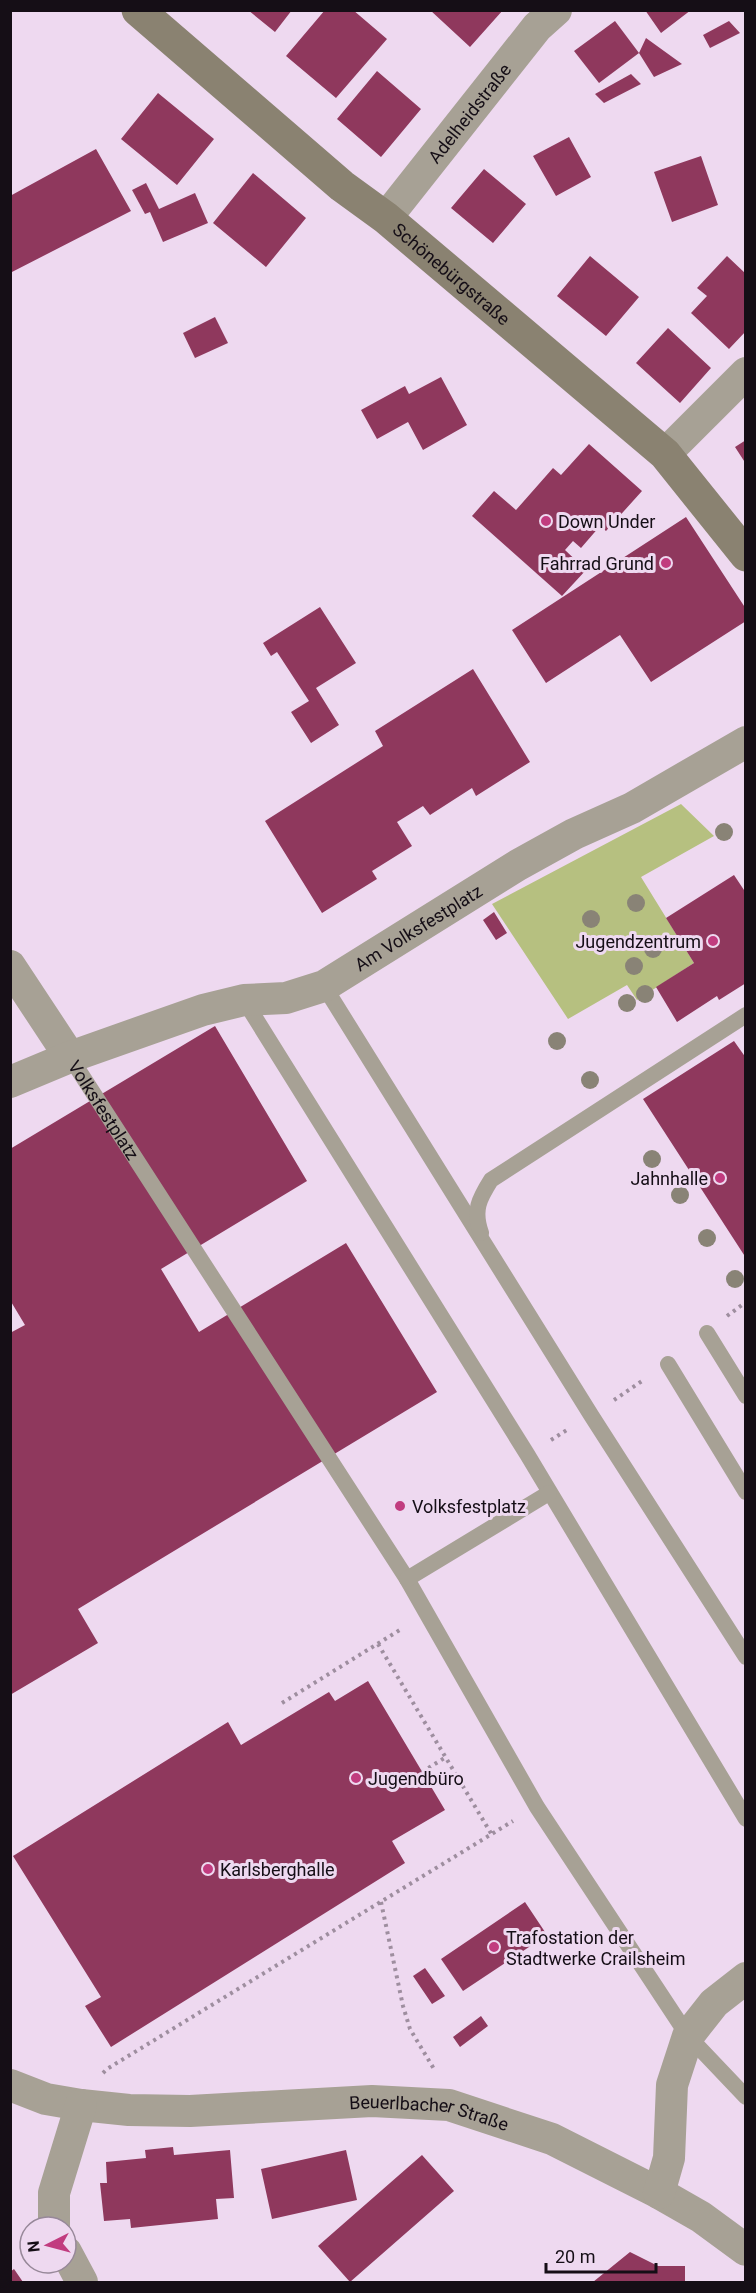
<svg xmlns="http://www.w3.org/2000/svg" width="756" height="2293" font-family="Roboto,sans-serif">
<style>
.green{fill:#b6c080}
.building{fill:#8f385d}
.lines{fill:none;stroke-linecap:round;stroke-linejoin:round}
.path{stroke:#9e8e9f;stroke-width:4;stroke-dasharray:3 4.5;stroke-linecap:butt}
.service{stroke:#a7a195;stroke-width:16}
.minor{stroke:#a7a195;stroke-width:32}
.secondary{stroke:#8a8271;stroke-width:33}
.tree{fill:#898376}
.poi-dot{fill:#c13c7f;stroke:#eed9f0;stroke-width:2}
.labels{text-anchor:middle;dominant-baseline:central;stroke-width:6;stroke-linejoin:round;paint-order:stroke}
.street-label{font-size:18px;fill:#150e16;stroke:#eed9f0}
.poi-label{font-size:18px;fill:#150e16;stroke:#eed9f0;text-anchor:start}
</style>
<rect width="100%" height="100%" fill="#eed9f0"/>
<path class="green" d="M681,804L714,836L641,877L694,963L637,1000L627,985L568,1019L492,904Z"/>
<path class="building" d="M248,10H292L275,32Z
M325,10H353L387,39L336,98L286,56Z
M430,10H503L470,47Z
M645,10H691L661,33Z
M615,21L639,53L599,83L574,51Z
M729,21L740,33L710,48L703,35Z
M646,38L682,64L654,77L639,53Z
M377,71L421,109L381,157L337,119Z
M631,74L641,84L604,103L595,94Z
M158,93L214,139L177,185L121,139Z
M569,137L591,177L556,196L533,156Z
M96,149L131,211L10,273V196Z
M701,156L718,205L672,222L654,172Z
M484,169L526,204L493,243L451,208Z
M253,173L306,218L266,267L213,223Z
M146,183L159,209L195,193L208,223L163,242L150,212L145,214L132,190Z
M590,256L639,297L606,336L557,296Z
M727,256L746,274V331L729,349L691,313L707,296L697,288Z
M215,317L228,343L195,358L183,333Z
M668,328L711,368L680,403L636,363Z
M441,377L467,425L423,450L408,422L377,439L361,410L405,386L409,394Z
M746,440V464L735,447Z
M589,444L642,491L606,531L600,526L581,548L573,541L565,550L586,570L562,596L472,516L494,491L516,510L553,468L561,475Z
M686,517L746,609V621L651,682L620,635L546,683L512,630Z
M320,607L356,663L316,688L339,725L311,743L291,712L309,701L277,652L271,656L263,643Z
M473,669L530,762L476,796L472,788L430,815L423,806L397,822L412,846L372,871L377,879L322,913L265,821L383,746L375,731Z
M734,875L746,893V983L719,1000L717,996L677,1022L656,987L694,963L666,918Z
M494,912L507,933L496,940L483,920Z
M215,1026L307,1181L161,1269L199,1332L346,1243L437,1392L78,1609L98,1643L10,1695V1333L25,1325L10,1300V1149Z
M734,1041L746,1058V1258L643,1099Z
M368,1681L445,1810L392,1841L405,1863L111,2047L85,2006L101,1997L13,1856L228,1722L241,1745L329,1692L335,1701Z
M525,1902L547,1935L463,1991L441,1959Z
M425,1968L445,1996L432,2004L413,1976Z
M481,2016L488,2026L460,2047L453,2037Z
M173,2147L174,2155L230,2150L234,2198L216,2199L218,2219L131,2228L130,2219L104,2221L100,2183H107L106,2162L146,2158L145,2150Z
M346,2150L357,2200L272,2219L261,2169Z
M422,2155L454,2191L350,2282L318,2246Z
M630,2252L658,2266H685V2282H593Z
M14,2269L23,2282H10V2272Z"/>
<g class="lines">
<path class="path" d="M727,1316L746,1302
M614,1400L645,1379
M551,1440L570,1428
M378,1644L492,1835
M282,1703L403,1628
M422,1772L446,1757
M381,1902L403,2006L410,2029L434,2069
M103,2073L107,2069L513,1821"/>
<g class="service">
<path d="M324,986L591,1415L746,1657"/>
<path d="M244,1000L527,1454L746,1819"/>
<path id="s1" d="M70,1057L407,1579L537,1807L688,2036L746,2097"/>
<path d="M481,1233C473,1210 479,1199 491,1180L746,1015"/>
<path d="M707,1333L746,1396"/>
<path d="M668,1364L746,1492"/>
<path d="M407,1579L549,1493"/>
</g>
<g class="minor">
<path id="s2" d="M386,218L537,27L556,10"/>
<path d="M665,454L746,373"/>
<path d="M10,966L70,1057"/>
<path id="s3" d="M10,1082L70,1057L203,1010L244,1000L286,998L324,986L518,865L574,834L632,808L746,742"/>
<path id="s4" d="M10,2085L46,2099L81,2105L129,2110L190,2111L372,2101L449,2105L552,2139L659,2193L701,2217L746,2250"/>
<path d="M659,2193L669,2158L672,2085L688,2036L714,2003L746,1978"/>
<path d="M54,2227V2193L81,2105"/>
<path d="M66,2252L82,2282"/>
</g>
<path class="secondary" id="s5" d="M138,10L342,186L386,218L665,454L746,555"/>
</g>
<g class="tree">
<circle cx="724" cy="832" r="9"/>
<circle cx="636" cy="903" r="9"/>
<circle cx="591" cy="919" r="9"/>
<circle cx="653" cy="949" r="9"/>
<circle cx="634" cy="966" r="9"/>
<circle cx="645" cy="994" r="9"/>
<circle cx="627" cy="1003" r="9"/>
<circle cx="557" cy="1041" r="9"/>
<circle cx="590" cy="1080" r="9"/>
<circle cx="652" cy="1159" r="9"/>
<circle cx="680" cy="1195" r="9"/>
<circle cx="707" cy="1238" r="9"/>
<circle cx="735" cy="1279" r="9"/>
</g>
<g class="poi-dot">
<circle cx="546" cy="521" r="6"/>
<circle cx="666" cy="563" r="6"/>
<circle cx="713" cy="941" r="6"/>
<circle cx="720" cy="1178" r="6"/>
<circle cx="400" cy="1506" r="6"/>
<circle cx="356" cy="1778" r="6"/>
<circle cx="208" cy="1869" r="6"/>
<circle cx="494" cy="1947" r="6"/>
</g>
<g class="labels">
<g class="street-label">
<text stroke="none"><textPath href="#s2" startOffset="134">Adelheidstraße</textPath></text>
<text stroke="none"><textPath href="#s5" startOffset="410">Schönebürgstraße</textPath></text>
<text stroke="none"><textPath href="#s3" startOffset="441">Am Volksfestplatz</textPath></text>
<text stroke="none"><textPath href="#s1" startOffset="63">Volksfestplatz</textPath></text>
<text stroke="none"><textPath href="#s4" startOffset="424">Beuerlbacher Straße</textPath></text>
</g>
<g class="poi-label">
<text x="558" y="521">Down Under</text>
<text x="654" y="563" text-anchor="end">Fahrrad Grund</text>
<text x="701" y="941" text-anchor="end">Jugendzentrum</text>
<text x="708" y="1178" text-anchor="end">Jahnhalle</text>
<text x="412" y="1506">Volksfestplatz</text>
<text x="368" y="1778">Jugendbüro</text>
<text x="220" y="1869">Karlsberghalle</text>
<text x="506" y="1937">Trafostation der<tspan x="506" dy="21">Stadtwerke Crailsheim</tspan></text>
</g>
</g>
<rect width="756" height="2293" fill="none" stroke="#150e16" stroke-width="24"/>
<g transform="translate(48 2245) rotate(264)"><circle r="28" fill="#eed9f0" stroke="#978899" stroke-width="1.5"/>
<path d="M0-4.5L10 22L0 15L-10 22Z" fill="#c13c7f"/>
<text y="-9" font-size="16" font-weight="bold" text-anchor="middle" fill="#150e16">N</text>
</g>
<path d="M546 2263v9h110v-9" fill="none" stroke="#150e16" stroke-width="3"/>
<text x="555" y="2263" font-size="18" fill="#150e16" stroke="#eed9f0" stroke-width="4.5" paint-order="stroke">20 m</text>
</svg>
